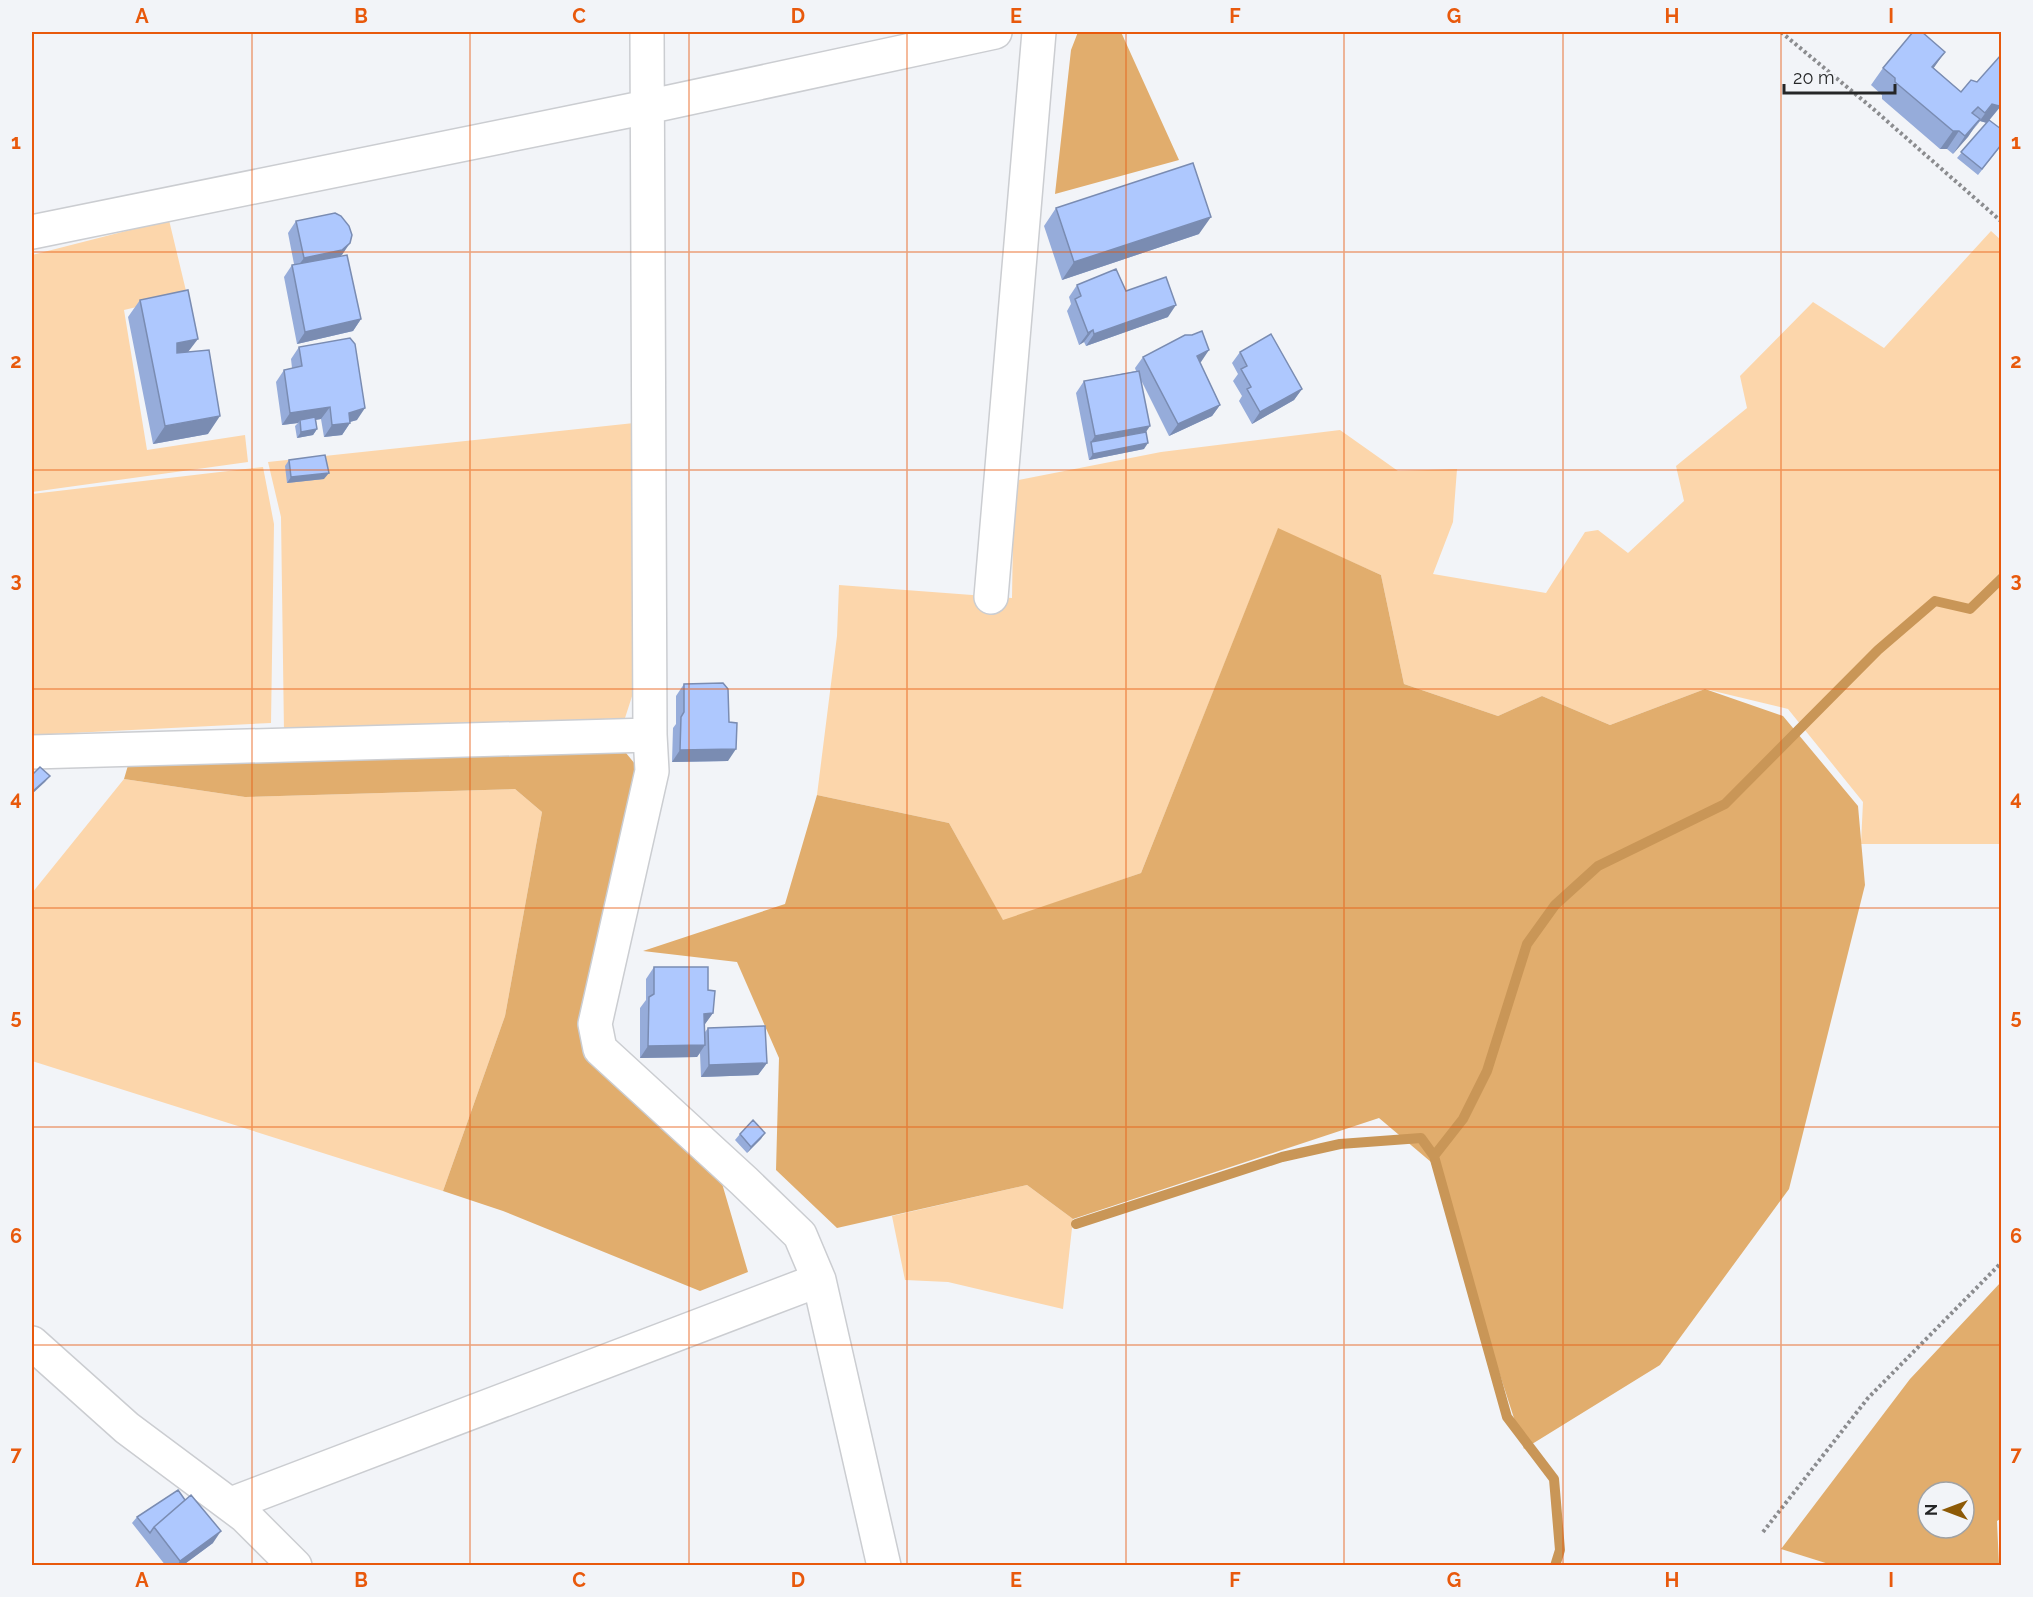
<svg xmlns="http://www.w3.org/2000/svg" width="2033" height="1597" font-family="Raleway,sans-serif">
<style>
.green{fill:#fcd6ab}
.forest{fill:#e1ad6d;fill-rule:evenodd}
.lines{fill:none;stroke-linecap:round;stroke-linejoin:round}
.stream{stroke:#c99657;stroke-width:10}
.street-casing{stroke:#cbcdd1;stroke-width:36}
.path{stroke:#8b8c8f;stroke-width:4;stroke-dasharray:3 3;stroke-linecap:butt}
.street{stroke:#fff;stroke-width:33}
.wall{fill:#96acda}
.shaded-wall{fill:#7a8cb2}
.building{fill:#aec8fe;stroke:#7a8cb2;stroke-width:1.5}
.grid{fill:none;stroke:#e8590c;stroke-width:1.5;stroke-opacity:0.55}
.neatline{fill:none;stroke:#e8590c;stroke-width:2}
.grid-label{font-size:20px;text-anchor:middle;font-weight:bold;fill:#e8590c}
</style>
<rect width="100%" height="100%" fill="#f2f4f8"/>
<path class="green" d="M169,220L187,295L124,310L147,450L245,435L248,462L32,492V255Z
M1991,231L2001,240V844H1861L1863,802L1788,709L1705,689L1610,725L1542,696L1498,716L1404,684L1381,575L1278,529L1141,873L1003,921L949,823L817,795L837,636L839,585L1012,598L1014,481L1161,452L1340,430L1398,471L1457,469L1453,522L1433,574L1546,593L1585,532L1598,530L1628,553L1684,501L1676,466L1747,408L1740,376L1813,302L1884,348Z
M634,423L635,687L625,718L284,733L281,517L268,462Z
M263,467L274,524L271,723L32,735V494Z
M124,779L245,797L515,789L542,812L505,1016L443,1191L32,1061V893Z
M1027,1185L1073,1219L1063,1309L948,1282L905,1280L892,1216Z"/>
<path class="forest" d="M1078,32H1121L1179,160L1055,194L1071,50Z
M1278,528L1381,575L1404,684L1498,716L1542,696L1610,725L1705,689L1783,716L1858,806L1865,885L1789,1189L1660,1365L1524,1449L1431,1162L1379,1118L1073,1219L1027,1185L837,1228L776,1170L779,1058L737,962L643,951L785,904L817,795L949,823L1003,920L1141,873Z
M626,753L640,770L584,1016L721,1180L748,1272L700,1291L503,1211L443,1191L505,1016L542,812L515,789L245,797L124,779L129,762Z
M2001,1282L2002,1518L1997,1521L1999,1565H1832L1781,1549L1910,1379ZM1928,1492H1964V1528H1928Z"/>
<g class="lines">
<path class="stream" d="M1434,1156L1463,1119L1487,1071L1527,944L1555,905L1598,866L1725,804L1878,650L1935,601L1970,609L2002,578
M1076,1224L1282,1157L1340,1144L1421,1138L1434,1156L1507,1417L1554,1479L1560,1550L1555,1566"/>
<defs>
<path id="street" d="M647,32L650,735L652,771L595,1024L600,1049L744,1181L800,1235L819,1280L884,1566
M32,232L647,107L995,32
M991,597L1039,32
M32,752L650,735
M32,1343L127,1428L245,1516L295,1566
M231,1504L819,1280"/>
</defs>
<use href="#street" class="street-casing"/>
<path class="path" d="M1781,32L1871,107L2002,222
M1763,1532L1868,1398L2002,1262"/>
<use href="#street" class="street"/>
</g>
<path class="wall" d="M1883,68H1934L1961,92L1971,80L2001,146L1978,175L1957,158L1987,123L1980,121L1953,154L1947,149H1940L1882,99V95L1871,85Z
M1056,208L1199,234L1062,280L1044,226Z
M296,221L341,256L361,319L353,331L297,344L284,277L292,265L294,264L288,233Z
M1077,285L1126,291L1168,317L1086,346L1084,342L1079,345L1067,311L1071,304L1069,297Z
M140,300L188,352L208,434L153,444L128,317Z
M299,347L357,420L350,422V423L342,435L324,437L321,419L316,420L317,429L313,435L297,438L295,426L298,423L282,425L276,382L284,370L292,368L291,359Z
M1240,352L1302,389L1294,400L1252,424L1239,401L1242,396L1233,381L1238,374L1232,363Z
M1143,357L1201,362H1200L1220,405L1212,416L1169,436L1141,380L1146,432L1144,449L1089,460L1076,393L1084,381L1136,371L1135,368Z
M289,460L324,479L287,483L285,466Z
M684,684L729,722L728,761L672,762L673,728L676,724V696Z
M654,967L708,990L713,1013L705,1024V1032L708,1028L767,1063L758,1075L701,1077L700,1053L697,1057L640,1058V1008L646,1000V979Z
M765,1133L747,1153L735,1140L740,1134Z
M137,1517L213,1543L182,1566H166L132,1523Z"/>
<path class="shaded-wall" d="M1945,52L1933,69L1932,67Z
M2001,103V106L1987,123L1980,121L1973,130L1992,104Z
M1980,119L1968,137L1953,154L1965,136Z
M1953,131H1959L1947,149H1940Z
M1211,217L1199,234L1062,280L1074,262Z
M350,243L342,255L334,261L295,270L304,258Z
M1176,305L1168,317L1086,346L1094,334Z
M361,319L353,331L297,344L305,332Z
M1093,330L1084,342L1079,345L1088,333Z
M198,339L185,356L165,360L177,343Z
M1209,350L1201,362L1189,367L1197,356Z
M1302,389L1294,400L1252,424L1260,412Z
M1220,405L1212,416L1169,436L1178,424Z
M330,407L321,419L300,422V420L298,423L282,425L290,413Z
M365,408L357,420L342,424L350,423L342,435L324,437L332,425L349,413Z
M220,416L208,434L153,444L165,426Z
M1150,426L1142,438L1091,442L1087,448L1095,436Z
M317,429L313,435L297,438L301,432Z
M1148,443L1144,449L1089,460L1093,454Z
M329,473L324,479L287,483L291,477Z
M736,749L728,761L672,762L680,750Z
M50,776L45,782L32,794V792Z
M713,1013L705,1024L704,1014Z
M705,1045L697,1057L640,1058L648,1046Z
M767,1063L758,1075L701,1077L709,1065Z
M765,1133L761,1139L747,1153L751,1147Z
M221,1531L213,1543L182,1566H177L180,1561Z"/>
<path class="building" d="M1913,32H1922L1945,52L1932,67L1961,92L1971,80L1977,82L2001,55V103L1999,106L1992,104L1985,113L1978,107L1972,113L1980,119L1965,136L1959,131H1953L1895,82V78L1883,68Z
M1989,120L2001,129V145L1982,169L1961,152Z
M1193,163L1211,217L1074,262L1056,208Z
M335,213L341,216L349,226L352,235L350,243L342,250L304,258L296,221Z
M347,255L361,319L305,332L292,265Z
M1116,269L1126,291L1166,277L1176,305L1094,334L1093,330L1088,333L1075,299L1081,296L1077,285Z
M188,290L198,339L177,343V353L209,350L220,416L165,426L140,300Z
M1202,331L1209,350L1197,356L1220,405L1178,424L1143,357L1185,335H1192Z
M1271,334L1302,389L1260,412L1247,389L1251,387L1241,369L1247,366L1240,352Z
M350,338L355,344L365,408L349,413L350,423L332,425L330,407L290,413L284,370L302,366L299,347Z
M1139,371L1150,426L1095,436L1084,381Z
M315,417L317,429L301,432L300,420Z
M1146,432L1148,443L1093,454L1091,442Z
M325,455L329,473L291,477L289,460Z
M723,683L728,689L729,722L737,723L736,749L680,750L681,717L684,712V684Z
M40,767L50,776L32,792V775Z
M654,967H708V990L715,991L713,1013L704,1014L705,1045L648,1046L649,997L654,994Z
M765,1026L767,1063L709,1065L708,1028Z
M753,1120L765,1133L751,1147L740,1134Z
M178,1490L185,1500L154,1527L150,1533L137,1517Z
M191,1495L221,1531L180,1561L154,1527Z"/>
<path class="grid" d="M252,32V1566M470,32V1566M689,32V1566M907,32V1566M1126,32V1566M1344,32V1566M1563,32V1566M1781,32V1566M32,252H2002M32,470H2002M32,689H2002M32,908H2002M32,1127H2002M32,1345H2002"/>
<rect width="2033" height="1597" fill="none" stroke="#f2f4f8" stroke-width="66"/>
<g transform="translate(1946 1510) rotate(270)"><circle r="28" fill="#f2f4f8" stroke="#a0a2a4" stroke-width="1.5"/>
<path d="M0-4.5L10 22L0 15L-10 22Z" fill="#8d5a07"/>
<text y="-9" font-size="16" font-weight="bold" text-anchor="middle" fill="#252627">N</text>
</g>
<path d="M1784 84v9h111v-9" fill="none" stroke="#252627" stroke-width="3"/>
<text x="1793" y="84" font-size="18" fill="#252627" stroke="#f2f4f8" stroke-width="4.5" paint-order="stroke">20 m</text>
<rect x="33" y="33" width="1967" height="1531" class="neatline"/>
<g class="grid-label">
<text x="142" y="23">A</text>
<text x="361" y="23">B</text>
<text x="579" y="23">C</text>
<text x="798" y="23">D</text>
<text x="1016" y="23">E</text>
<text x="1235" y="23">F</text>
<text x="1454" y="23">G</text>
<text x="1672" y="23">H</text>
<text x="1891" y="23">I</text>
<text x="16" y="149">1</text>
<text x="2016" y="149">1</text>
<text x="16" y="368">2</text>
<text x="2016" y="368">2</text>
<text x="16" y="587">3</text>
<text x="2016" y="587">3</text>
<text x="16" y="805">4</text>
<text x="2016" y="805">4</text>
<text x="16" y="1024">5</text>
<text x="2016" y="1024">5</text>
<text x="16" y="1243">6</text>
<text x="2016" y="1243">6</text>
<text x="16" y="1461">7</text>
<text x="2016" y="1461">7</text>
<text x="142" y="1587">A</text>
<text x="361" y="1587">B</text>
<text x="579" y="1587">C</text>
<text x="798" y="1587">D</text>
<text x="1016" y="1587">E</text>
<text x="1235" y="1587">F</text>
<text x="1454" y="1587">G</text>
<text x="1672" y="1587">H</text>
<text x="1891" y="1587">I</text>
</g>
</svg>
